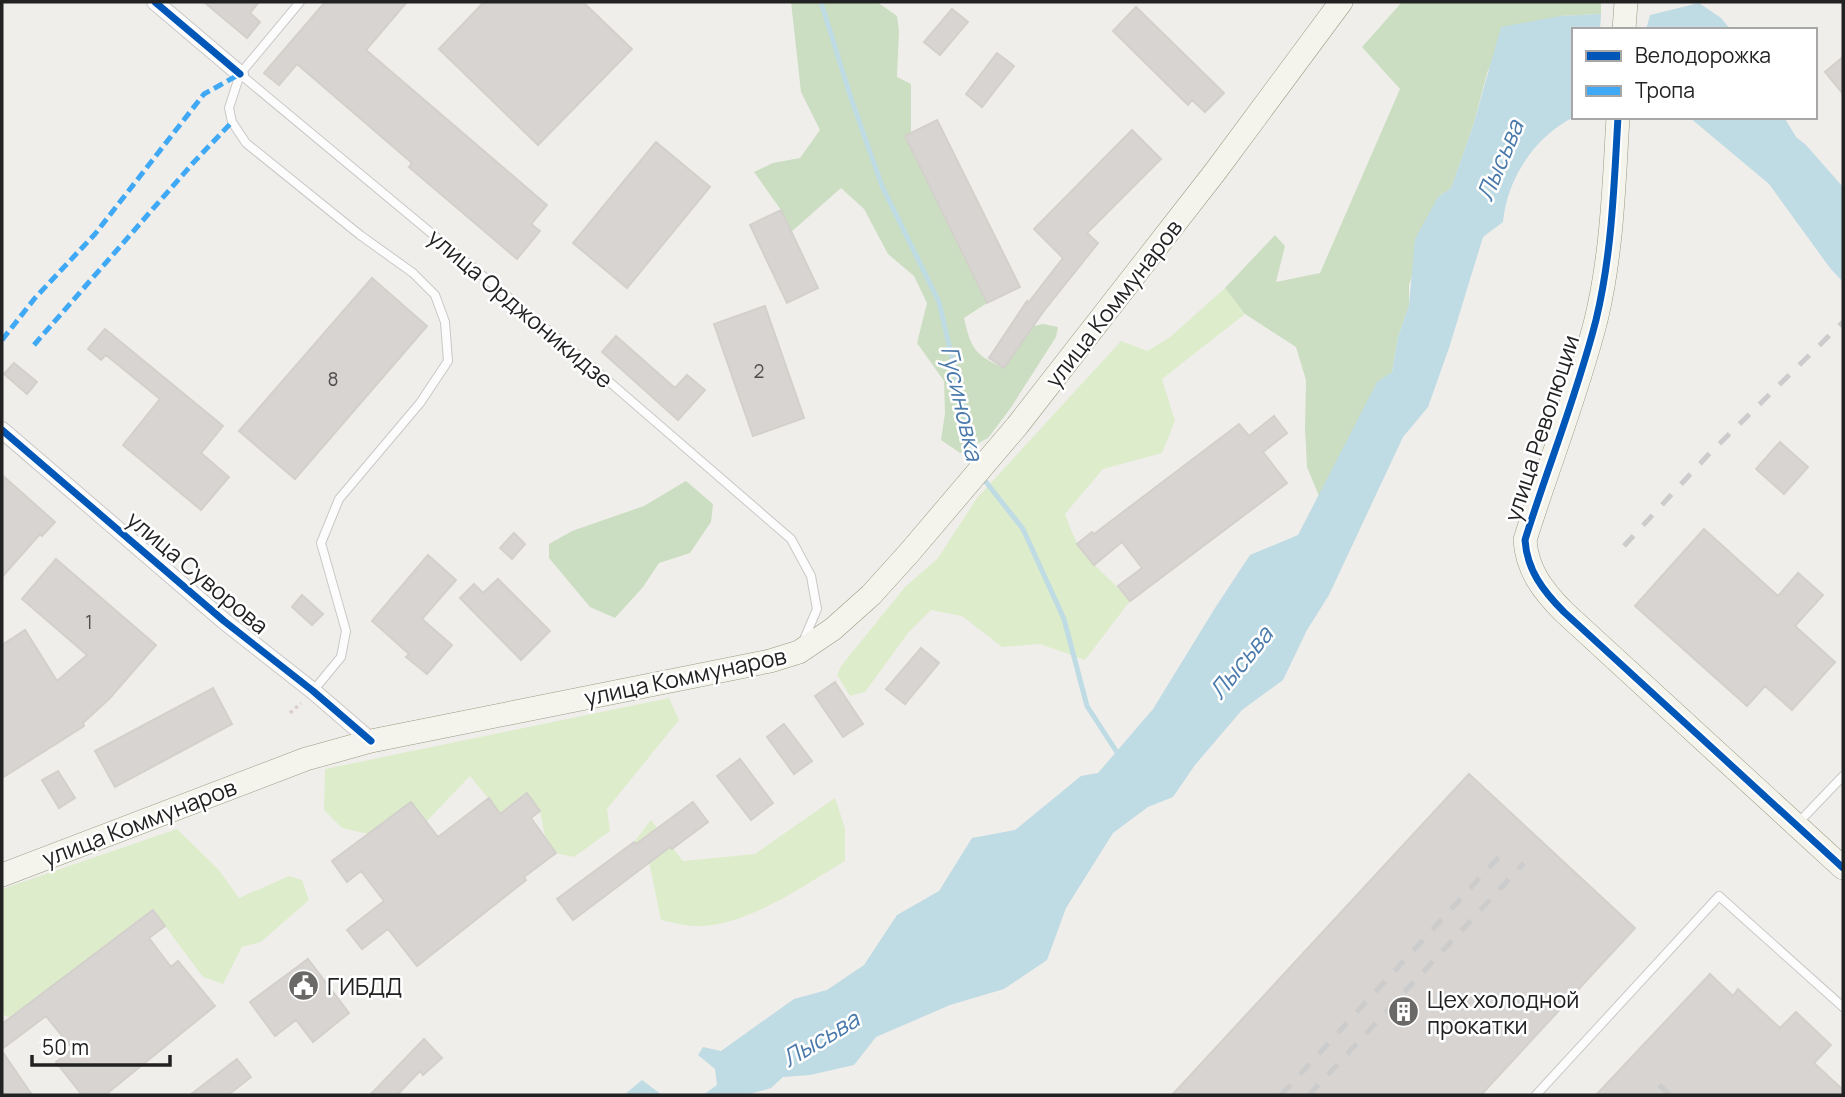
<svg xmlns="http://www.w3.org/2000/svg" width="1845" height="1097" font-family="Manrope,sans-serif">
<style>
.grass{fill:#ddeccb}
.forest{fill:#cbdec1}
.water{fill:#bfdbe3}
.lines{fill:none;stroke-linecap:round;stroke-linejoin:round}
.stream{stroke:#bfdbe3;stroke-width:5}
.building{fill:#d7d4d2;stroke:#d3d0cc;stroke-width:2}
.lane-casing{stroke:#c9c8c7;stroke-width:10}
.street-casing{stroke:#c9c8c7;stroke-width:18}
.secondary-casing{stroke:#999a82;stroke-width:24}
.path{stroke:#dccecd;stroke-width:3.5;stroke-dasharray:3.5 3.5;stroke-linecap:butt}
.lane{stroke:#fdfcfc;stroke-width:8}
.street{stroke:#fdfcfc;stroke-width:16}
.secondary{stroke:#f4f4ed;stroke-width:23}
.rail{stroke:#ccc;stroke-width:5;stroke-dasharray:14 14;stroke-linecap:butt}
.quiet{stroke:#3fa9f5;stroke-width:5;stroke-dasharray:10 5;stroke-linecap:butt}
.cycleway-casing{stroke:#fff;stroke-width:11}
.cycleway{stroke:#0057b8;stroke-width:7}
.labels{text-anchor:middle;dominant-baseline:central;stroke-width:5;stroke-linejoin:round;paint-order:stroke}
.number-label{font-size:19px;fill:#4f4e4e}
.street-label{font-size:23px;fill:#222;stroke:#fff}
.poi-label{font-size:23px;fill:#222;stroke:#fff;text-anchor:start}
.water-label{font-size:24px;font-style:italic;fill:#4a7aab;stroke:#fff}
</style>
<rect width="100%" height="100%" fill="#f0eeeb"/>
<path class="grass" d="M1225,288L1245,314L1162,379L1175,421L1162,453L1103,469L1065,514C1069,524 1073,537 1079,546C1093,567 1114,581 1130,601L1085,660L1040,644L1002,647L962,616L931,610L908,633L865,692L850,696L837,675L841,666L905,587L938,558L977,498L1121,341L1147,351L1169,338Z
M669,698L679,720L607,809L610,831L574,857L556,853L545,837L540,811L527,794L500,813L470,776L426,822L368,834L342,828L324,810L325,769Z
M835,798L845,828V861C803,886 743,929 693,926C682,925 671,922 661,920L649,862L634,842L651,820L683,861L755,854Z
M177,829L219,870L239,898L289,876L302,880L309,900L261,942L242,947L223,984L203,977L153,910L10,1018L2,1014V889Z"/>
<path class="forest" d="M791,2H877L897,16L899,31L897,77L911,84V133L905,136L987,303L964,318C971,349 975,355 1004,368L1034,326L1043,324L1058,327L1056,337L1010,409L988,438L960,453L941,440L945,413L944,381L917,343L927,303L914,276L888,254L864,209L841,188L791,232L781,210L754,172L773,163L800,158L820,130L801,92Z
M1402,2H1601V14L1560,16L1488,70L1473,126L1451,188L1438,197L1409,285V305L1398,337L1392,372L1377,383L1319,496L1307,467L1305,429L1306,380L1296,347L1245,314L1225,288L1275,235L1285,246L1276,282L1320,273L1400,89L1362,47Z
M686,481L713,504L711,522L690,553L659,563L643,587L615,618L590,607L549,558V544L572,531L644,506Z"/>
<path class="water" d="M1699,3L1721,18L1731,30H1646L1650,15Z
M1601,14L1600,30H1574V117C1534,137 1507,179 1503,222L1483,237L1449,348L1428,407L1403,437L1329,595L1307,630L1283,680L1242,710L1195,765L1173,797L1148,807L1113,833L1066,908L1047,960L1004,989L950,1005L876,1037L854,1065L810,1075L783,1077L771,1088L747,1095H703L717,1085L715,1069L698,1055L703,1047L721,1051L794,999L827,990L864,965L897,915L939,891L972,838L1015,830L1081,776L1098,773L1153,709L1215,608L1250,555L1298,535L1377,382L1392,372L1398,337L1409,305L1415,239L1438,197L1451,188L1473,126L1501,27L1560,16Z
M1689,117H1784L1796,137L1806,145L1843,187V282L1830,268L1769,184Z
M642,1080L662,1095H624Z"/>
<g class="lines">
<path class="stream" d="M821,2L851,98L882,186L939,302L976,461
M982,477L1023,529L1064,619L1087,706L1120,757"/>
</g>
<path class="building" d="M204,2H259L250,13L260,22L247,38Z
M325,2H407L366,50L547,205L531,224L540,231L517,259L409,167L412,163L297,64L279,85L264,73Z
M484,2H583L632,49L538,145L439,49Z
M1136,7L1224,93L1205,112L1192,100L1188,105L1113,31Z
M952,9L968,22L940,55L924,42Z
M997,53L1014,66L982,107L966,94Z
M1843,57V94L1825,72Z
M937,120L1020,287L987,303L905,136Z
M1132,130L1161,159L1087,233L1098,243L1043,312L1004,368L989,358L1027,301L1028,303L1063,258L1034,229Z
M656,142L710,187L627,288L573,243Z
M781,210L818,288L787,303L750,225Z
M372,278L427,326L295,479L239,431Z
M765,306L804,418L753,436L714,324Z
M105,329L223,426L201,453L229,477L201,510L123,445L160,399L106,355L101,360L88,349Z
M616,336L675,388L687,375L705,390L678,420L602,352Z
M14,363L37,382L27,394L4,374Z
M1274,416L1287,433L1263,452L1287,483L1130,601L1118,586L1142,568L1122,542L1094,565L1077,544L1092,532L1094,534L1239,424L1249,436Z
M1780,442L1808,467L1784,494L1756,469Z
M2,475L55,522L42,536L40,534L2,577Z
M1704,529L1778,596L1798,573L1823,595L1795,626L1835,662L1792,710L1765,686L1747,706L1635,606Z
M514,533L525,544L512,559L500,548Z
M428,555L456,580L422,619L452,645L427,674L406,657L409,654L372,621Z
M56,559L156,645L110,698L83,723L84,726L2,778V645L25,630L57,681L87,655L22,599Z
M498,579L550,631L521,660L460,598L474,584L483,593Z
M302,595L323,614L312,625L292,607Z
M921,648L939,663L905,704L886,689Z
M835,682L863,724L843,737L815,696Z
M213,688L232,724L115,787L95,751Z
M784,724L812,761L794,774L767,737Z
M740,759L773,803L751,820L717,776Z
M58,771L75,798L59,808L42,780Z
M1469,774L1635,928L1481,1095H1172Z
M527,793L540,811L531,818L556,853L524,877L526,880L417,966L388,929L362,949L347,930L384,901L361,871L347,882L332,861L411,802L438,837L489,798L500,814Z
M693,802L708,822L672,849L670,847L573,920L557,899L634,842L636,844Z
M153,910L165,926L149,938L171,967L178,961L215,1006L105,1095H82L56,1062L73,1049L46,1016L2,1049V1024Z
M308,959L349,1013L313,1042L296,1020L275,1036L250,1002Z
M1710,974L1733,996L1738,989L1780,1028L1796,1012L1831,1045L1814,1063L1843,1090V1095H1596Z
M424,1039L442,1058L423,1075L420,1071L397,1095H370Z
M2,1051L32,1095H2Z
M237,1059L251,1077L228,1095H190Z"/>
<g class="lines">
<defs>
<path id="lane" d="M300,2L240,74L229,108L232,122L246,143L360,235L413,273L435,295L445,322L448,361L420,403L339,499L321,543L346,631L341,657L313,691
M240,74L591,366L791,539L811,576L817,609L803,642
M1798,823L1843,776
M1536,1095L1719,896L1843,1007"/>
<path id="street" d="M155,2L240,74
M2,430L224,621L313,691L371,741"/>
<path id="secondary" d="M1624,30L1626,2
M1618,117C1614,185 1612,254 1596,320C1577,395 1548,466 1525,540C1527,570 1543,591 1564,612L1843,868
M2,875L306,759L371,741L770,661L799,652L833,629L871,595L909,553L1017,426L1215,172L1341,2"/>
</defs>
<use href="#lane" class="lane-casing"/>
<use href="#street" class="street-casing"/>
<use href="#secondary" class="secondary-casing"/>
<path class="path" d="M290,713L301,703"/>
<use href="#lane" class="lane"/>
<use href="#street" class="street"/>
<use href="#secondary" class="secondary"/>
<path class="rail" d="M1624,546L1708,455L1843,322
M1659,1085L1670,1095
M1281,1095L1508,847
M1309,1095L1524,863"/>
<path class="quiet" d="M2,340L35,298L95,234L204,94L240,74
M34,345L193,163L232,122"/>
<defs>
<path id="cycleway" d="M155,2L240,74
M1618,117C1614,185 1612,254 1596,320C1577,395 1548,466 1525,540C1527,570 1543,591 1564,612L1843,868
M2,430L224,621L313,691L371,741"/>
</defs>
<use href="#cycleway" class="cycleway-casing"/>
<use href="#cycleway" class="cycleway"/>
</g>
<defs>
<symbol id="civic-disc" viewBox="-11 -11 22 22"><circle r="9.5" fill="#6a6968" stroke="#fff"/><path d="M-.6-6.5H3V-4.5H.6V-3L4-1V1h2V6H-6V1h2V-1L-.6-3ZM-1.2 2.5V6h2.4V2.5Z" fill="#fff"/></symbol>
<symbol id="building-disc" viewBox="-11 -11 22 22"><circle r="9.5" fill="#6a6968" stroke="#fff"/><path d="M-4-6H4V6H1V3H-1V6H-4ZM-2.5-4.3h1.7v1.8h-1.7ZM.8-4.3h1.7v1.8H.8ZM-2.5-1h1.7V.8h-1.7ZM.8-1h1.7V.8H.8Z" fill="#fff"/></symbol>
</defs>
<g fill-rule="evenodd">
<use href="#civic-disc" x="286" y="968" width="35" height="35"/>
<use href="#building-disc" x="1386" y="994" width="35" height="35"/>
</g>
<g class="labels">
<g class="number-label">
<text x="759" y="371">2</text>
<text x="333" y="379">8</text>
<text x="89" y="622">1</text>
</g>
<g class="street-label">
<text transform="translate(1113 303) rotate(-52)">улица Коммунаров</text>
<text transform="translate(521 308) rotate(40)">улица Орджоникидзе</text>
<text transform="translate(1541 428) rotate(-72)">улица Революции</text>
<text transform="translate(198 572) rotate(40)">улица Суворова</text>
<text transform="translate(685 676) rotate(-12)">улица Коммунаров</text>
<text transform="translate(139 822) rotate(-21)">улица Коммунаров</text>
</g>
<g class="poi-label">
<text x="327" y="986">ГИБДД</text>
<text x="1427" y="999">Цех холодной<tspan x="1427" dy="26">прокатки</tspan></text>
</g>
<g class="water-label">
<text transform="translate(1499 160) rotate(-67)">Лысьва</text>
<text transform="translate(963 403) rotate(77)">Гусиновка</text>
<text transform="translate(1240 662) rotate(-51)">Лысьва</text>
<text transform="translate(820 1038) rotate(-31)">Лысьва</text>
</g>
</g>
<rect width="1845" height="1097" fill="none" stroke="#222222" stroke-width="7"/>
<rect x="1572" y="28" width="245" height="91" fill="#ffffff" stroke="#a7a7a7" stroke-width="2"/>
<rect x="1586" y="51" width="35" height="10" fill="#0057b8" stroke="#a7a7a7" stroke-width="2"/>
<text x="1635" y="63" font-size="21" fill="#222222">Велодорожка</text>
<rect x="1586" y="86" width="35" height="10" fill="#3fa9f5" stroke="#a7a7a7" stroke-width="2"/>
<text x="1635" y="98" font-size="21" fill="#222222">Тропа</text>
<path d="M32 1055v10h138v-10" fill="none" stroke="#222222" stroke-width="3.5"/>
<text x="42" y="1055" font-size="21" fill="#222222" stroke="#ffffff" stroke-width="5" paint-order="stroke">50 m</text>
</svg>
